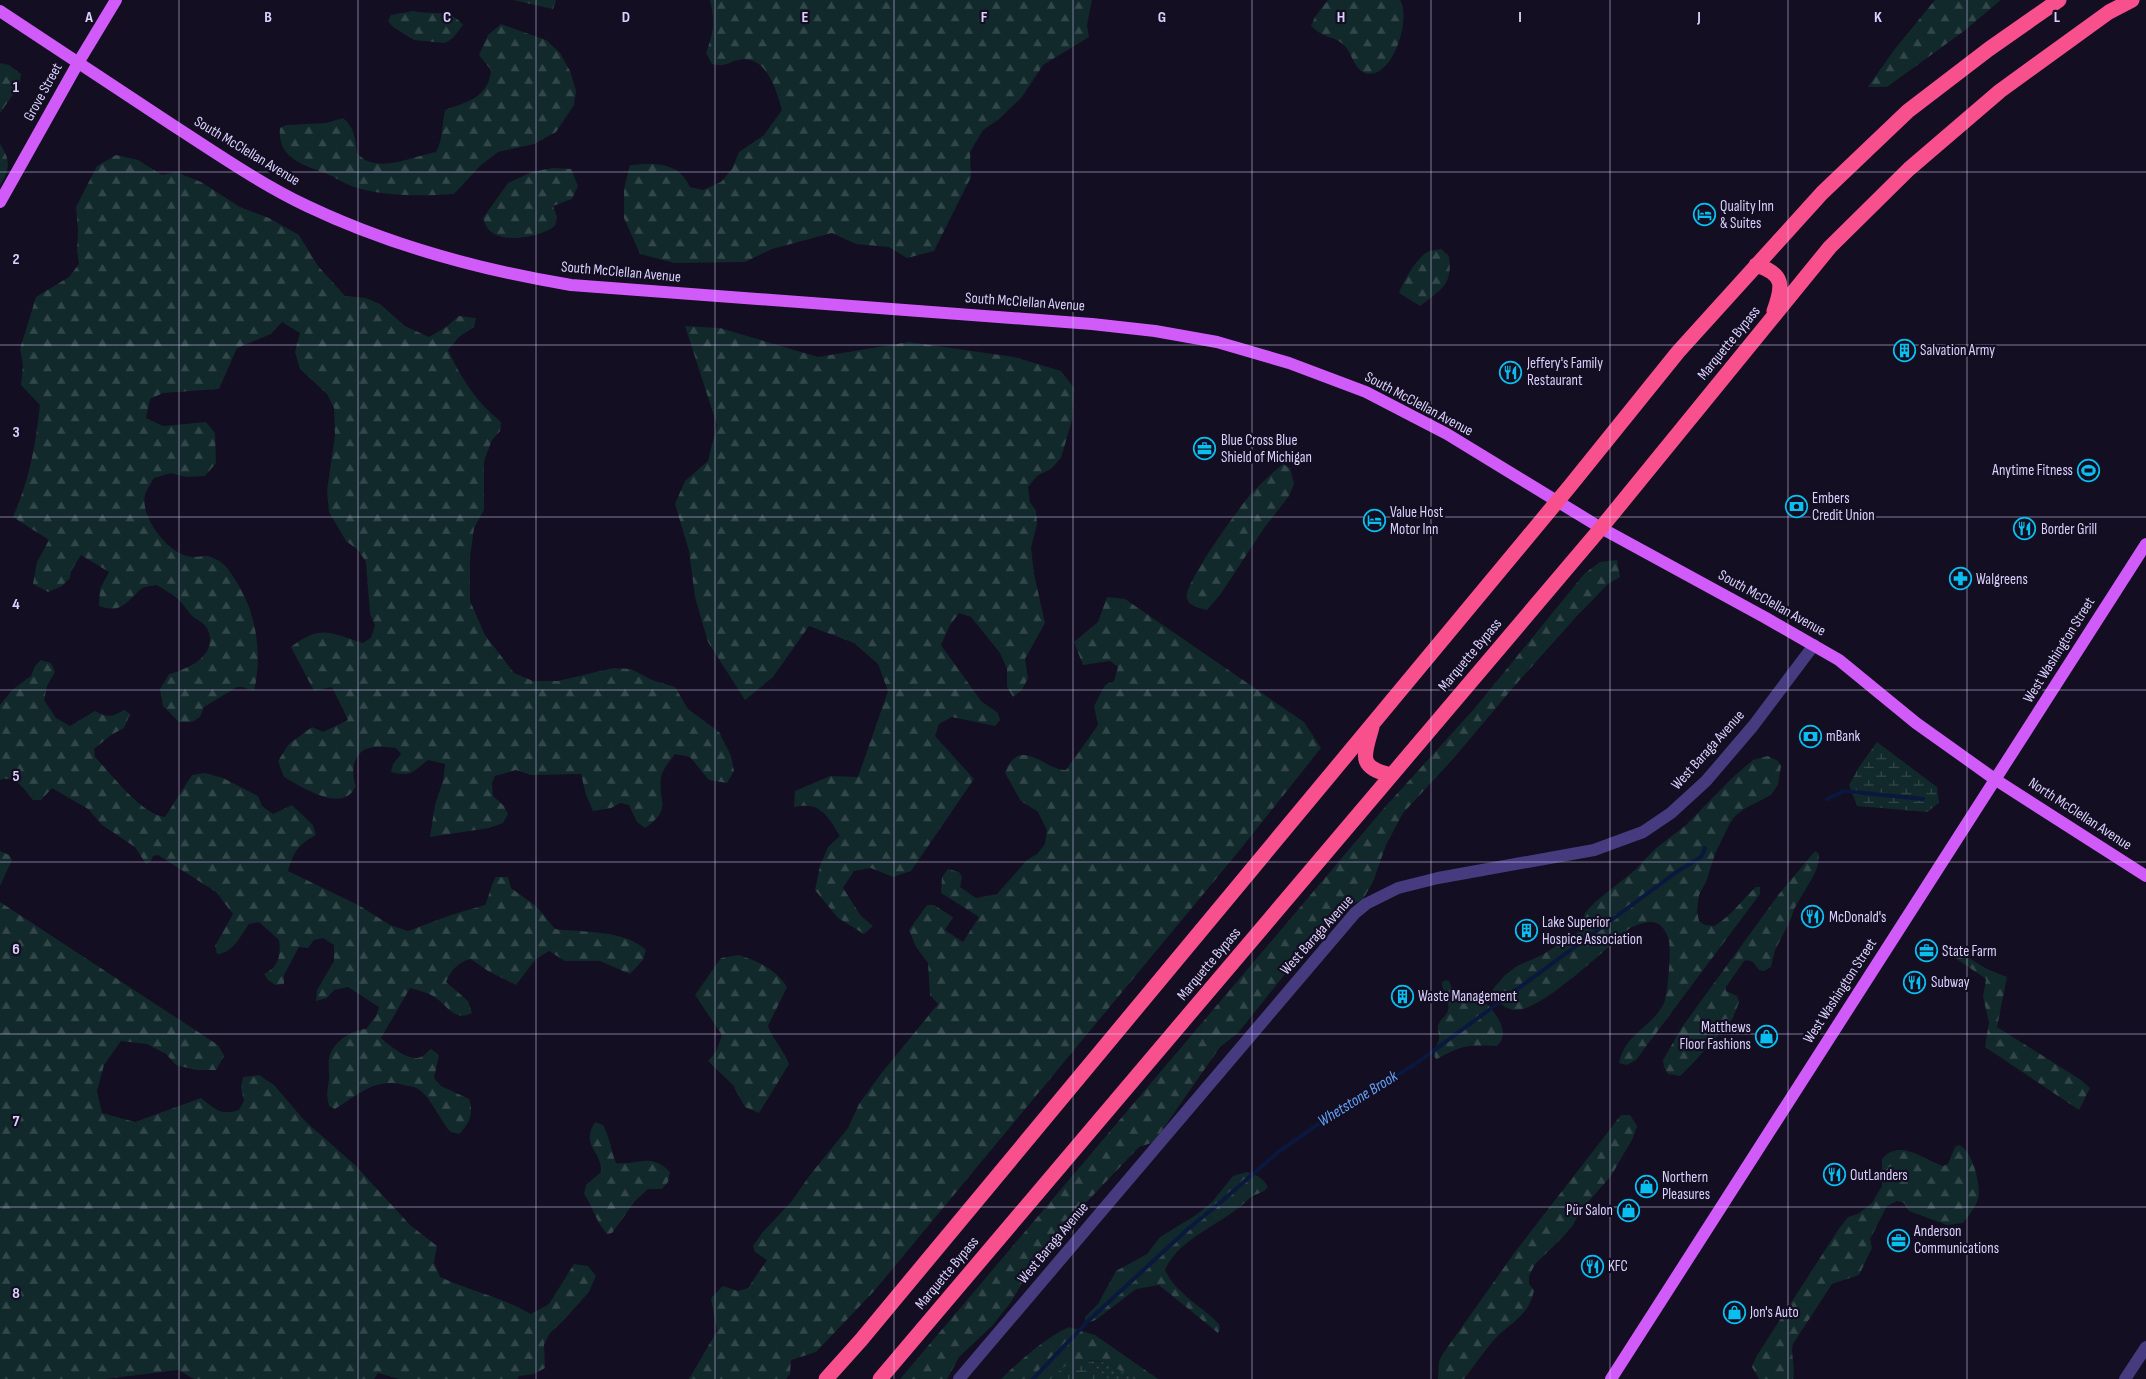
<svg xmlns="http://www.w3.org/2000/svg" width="2146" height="1379" font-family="'Sofia Sans Condensed',sans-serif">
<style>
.grass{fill:url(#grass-dots)}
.forest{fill:url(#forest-firs)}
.wetland{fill:url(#wetland-marsh)}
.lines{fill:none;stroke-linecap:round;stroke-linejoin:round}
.stream{stroke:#0b183d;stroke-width:4}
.minor{stroke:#453b7e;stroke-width:12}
.major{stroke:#d05bf9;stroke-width:12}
.highway{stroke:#f8508d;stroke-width:15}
.grid{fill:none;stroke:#dad0fd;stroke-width:1;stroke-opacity:0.55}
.labels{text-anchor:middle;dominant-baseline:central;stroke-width:4.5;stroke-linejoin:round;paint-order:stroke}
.street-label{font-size:15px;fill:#dad0fd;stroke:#130e21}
.poi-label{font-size:15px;fill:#dad0fd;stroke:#130e21;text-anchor:start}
.water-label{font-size:16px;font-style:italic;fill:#62a2f9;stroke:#130e21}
.grid-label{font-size:16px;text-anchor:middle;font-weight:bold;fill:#dad0fd;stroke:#130e21;stroke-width:4.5;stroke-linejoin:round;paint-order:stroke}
</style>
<defs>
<pattern id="grass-dots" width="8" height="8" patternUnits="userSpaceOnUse" patternTransform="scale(1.25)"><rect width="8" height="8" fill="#11292b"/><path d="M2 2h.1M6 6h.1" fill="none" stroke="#33474b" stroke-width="1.8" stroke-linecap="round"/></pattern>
<pattern id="forest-firs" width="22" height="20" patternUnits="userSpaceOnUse" patternTransform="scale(1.25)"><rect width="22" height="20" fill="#11292b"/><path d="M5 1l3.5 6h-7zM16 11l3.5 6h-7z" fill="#33474b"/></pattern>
<pattern id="wetland-marsh" width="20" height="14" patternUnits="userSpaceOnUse" patternTransform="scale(1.25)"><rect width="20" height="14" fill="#11292b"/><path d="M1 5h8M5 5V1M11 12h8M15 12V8" fill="none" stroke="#33474b"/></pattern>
</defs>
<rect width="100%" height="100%" fill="#130e21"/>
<path class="grass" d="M1088,1360L1108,1363L1134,1379H1108Z"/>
<path class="forest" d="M513,0H556L553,9Z
M710,0H1092L1087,25L1089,37L1043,65L1022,97L998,120L983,130L970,152L971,177L934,251L907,258L889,247L856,244L832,233L772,249L745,262L674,263L640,254L624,218V189L630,165C655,163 678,161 690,187L703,190L721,182L732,169L739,152L764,135L782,110C776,90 767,54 738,60C725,63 728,67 712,64L706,53C714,32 715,21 710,0Z
M1328,0H1400C1412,18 1392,82 1365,73C1354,69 1352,53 1344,45C1337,38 1329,38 1320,33C1317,32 1314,28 1311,26L1315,17Z
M1935,0H2001L1964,31L1887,87H1868L1894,50Z
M413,11C433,16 449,7 463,25L453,38L445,43L414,40L393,27L388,21L391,15Z
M501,24L546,40L560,53L570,71L576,91L574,105L556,132L534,144L498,152L481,165L454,194C420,196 383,197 351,186C343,183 335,177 327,174C304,165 277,159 280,128L286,125L326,123L343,118C355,128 355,139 357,153C360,156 365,161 370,162C392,168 414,156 436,152C443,140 442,124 445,110C467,102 489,97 491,70L479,55L488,35Z
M0,63L9,65L21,74L19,86L0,113Z
M0,144C11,161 10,169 0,186Z
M116,155L138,160L162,175L176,172L201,182L240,207L269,218L299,235L318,266L345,296L366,298L380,304L405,326L429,337L446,327L459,316L476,318L474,327L459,337L448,350C461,378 477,403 501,422L500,431L492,440L484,461V510L474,528L470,557V601L485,635L514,673L533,681H558L613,668L631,669L652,680L675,687L688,709L719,732L731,756L734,771L727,783L709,780L690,757L675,754C671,760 662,770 661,777C658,804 673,808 645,828L637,822L629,805L620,803L611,808L593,811L586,795L581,774L531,775L516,770L495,776L492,783L493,796L503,805L508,814L503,823L489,828L430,837L435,805L443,781L445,764L428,760C413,772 412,777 391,772L393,764L401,754L396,748C387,747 373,745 364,750C352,757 351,775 356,786C354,789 352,793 349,795C332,807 300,786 284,777L278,761L289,744L312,727L323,732L348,720L332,687L314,691L291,647C321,624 330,633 363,643L371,638L375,625L370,614L366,562L358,550L346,541L329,512L327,491L335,435L334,408L327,394L300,369L295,352L300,333L282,322L271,334L237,348L219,389L163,393L150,399L146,418L163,426L206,422L215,433L216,463L205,476L186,477L171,473L154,478C151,483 147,489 145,495C140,516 166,551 187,556C203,560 202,549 222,563C227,567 231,573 234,578C256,610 263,653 254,691L242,687H237L204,707L200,717L192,722H179L163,706L160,689L169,674C189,669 220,654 207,628C204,623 197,620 192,616C188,611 184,606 180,601C174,595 165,590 157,585C152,586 145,586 141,589C126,602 122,614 99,606L100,589L109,572L81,555L71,571L70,578L62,586L48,592L33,584L37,562L49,540L13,517C30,477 35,448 40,405L21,385L23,365L20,349L36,297L69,277L79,264L77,251L78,230L76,207L97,166Z
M553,168L571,169L578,186L572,199L553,206L557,217L555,226C540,237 502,245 488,229C486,226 484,221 483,218L508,183L532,172Z
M1441,249L1449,256C1453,285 1441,290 1420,306L1399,293C1404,280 1417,257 1429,251C1432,250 1437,250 1441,249Z
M685,326L720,328L818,357L909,342L1014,357L1061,371L1074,388L1072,420L1061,458L1051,469L1037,476L1028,487L1030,502L1036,511L1037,524L1031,548L1034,574L1045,623L1025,659L1028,678L1022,690L1013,697L1007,687V669L1000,653L971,617L959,613L950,625L941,645L981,701L998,713L1000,720L995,726L952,717L939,724L935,736L974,779L911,871L893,877L871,868L854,871L843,888L861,916L873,926L864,934L838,918L815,890L820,866L828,847L840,836C828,816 820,801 794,807L795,791L830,776L858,777L888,691L878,664L854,643L809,626L773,677L745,700L708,642L695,597L689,551L675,504L685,481L708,461L717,425Z
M1283,464L1290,468L1294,484L1289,496L1264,528L1220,595L1207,610C1199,608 1191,607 1187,599C1181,587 1239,508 1250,495C1260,484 1271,474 1283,464Z
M1617,560L1620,577L1608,584L1576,617L1517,683L1453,759L1403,813L1386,845L1373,882L1363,899L1338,912L1326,923L1322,937L1305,949L1238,1033L1220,1047L1154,1142L1139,1147L1079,1210L1032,1267L1011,1302L992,1326L959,1357L947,1379H900L1385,807L1474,709L1585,573L1600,562Z
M1107,597L1125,599L1304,722L1321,748L1239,851L875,1290L816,1352L791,1360L790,1374L786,1379H689L717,1331L711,1298L723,1286L738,1291L748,1288L767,1260L755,1252L753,1246L762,1233L791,1202L810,1175L848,1128L859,1104L880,1075L938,1004L930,995L928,963L916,947L909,930L927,905H934L953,917L945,930L963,942L979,917L941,893L942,877L948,869L959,872L962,877L960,887L976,898L997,894L1027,860L1037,854L1045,844L1047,830L1038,812L1021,801L1005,773C1019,734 1046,771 1066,770L1098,725L1094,706L1105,685L1114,681L1118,667L1110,661L1083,665L1074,642L1098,622Z
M41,660L51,663L55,672L47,686L44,700L56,718L70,726L95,711C107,718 112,717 124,710L130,714L124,728L111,735L94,749L95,757C112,775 141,814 165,817L192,775L205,773L223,778L258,796L262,806L273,814L292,805L313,825L316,835C298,845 294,851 288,871L360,906L390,925L408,931L451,915L485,905C490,895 490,886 496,877H508L511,888L537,907L555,929C585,933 623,929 646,950L643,960L630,974L600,961H565L549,951L536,959L516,985L488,971L471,959C458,962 451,970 446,982L468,1001L472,1013C453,1022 448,1005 433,996C426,992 417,990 410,988L381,1038C390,1046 409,1062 421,1057C425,1055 428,1051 431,1049L439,1055L434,1078L441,1086L469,1099C474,1113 470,1124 459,1134L451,1132C439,1120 432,1098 418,1089C414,1086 407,1086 403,1085C375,1077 357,1096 335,1109L329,1106C325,1089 329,1090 329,1075C329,1070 328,1064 329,1059C331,1043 351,1030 366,1029L376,1016L379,1007L348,987L334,990L327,998L316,1001L317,990L334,961V945L323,938L314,940L308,948L299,947L284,975V984L275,985L268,980L264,974C279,967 281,955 279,940L259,922L249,924C240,936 234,953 217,954L215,946L233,914L216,892L158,855L153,856L151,861L146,864L135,847L102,825L88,809L52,788L41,800H33C24,789 15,774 0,780V705L12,690L31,676L35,666Z
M1768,756L1778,761L1781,766L1778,785L1771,795L1744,809L1734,817L1729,825L1715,854L1706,882L1699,895L1697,911L1699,921L1705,925L1714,926C1732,916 1741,900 1756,887H1760V894L1636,1060L1627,1065L1619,1063C1625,1033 1652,1028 1664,1003C1668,995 1671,950 1669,941C1668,935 1663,925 1656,923C1648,920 1638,925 1630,928C1610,945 1540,1012 1516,1010C1506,1010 1500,1003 1493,997V989L1505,975L1517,966L1542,955L1564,941L1573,938L1579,931L1585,913L1595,902L1635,870L1655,849L1686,825L1732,778L1753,760Z
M0,851L9,855L12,860L0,886Z
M1815,851L1819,854L1818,865L1814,875L1794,909L1791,919L1775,950L1771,967L1764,971L1759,970C1754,964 1753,959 1744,961L1726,987V991L1737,996L1739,1002L1733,1018L1695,1061L1680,1076L1668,1074L1664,1067L1663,1060L1682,1027L1779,894Z
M0,902L218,1045L224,1056L216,1070H196L176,1065L166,1054L147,1044L121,1041L104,1065L97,1091L102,1113L135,1122L201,1098C215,1109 221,1116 239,1110L244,1101L241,1087L243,1077L259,1075L274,1085L305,1121L355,1165L410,1225L437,1246L434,1262L440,1277C470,1291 502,1297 531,1314L549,1304L574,1264L588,1266L596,1276L589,1292L564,1320L550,1333L544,1344L545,1368L534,1374L519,1376L517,1379H399L378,1373L374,1379H194L178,1370L105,1379H0Z
M1954,949L1987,969L2007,977L1997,1027L2081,1080L2090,1088L2079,1110L1985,1047L1989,1022L1983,997L1986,979L1951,955Z
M739,955C759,962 776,969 787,987L768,1026C773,1040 784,1050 789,1064L759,1113L745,1107L733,1085L708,1061L716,1052L722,1035L695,995L721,958Z
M1445,980L1449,981C1456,1001 1468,1003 1487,1004C1497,1015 1511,1033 1497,1046C1467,1045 1463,1045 1437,1059L1435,1058C1433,1050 1437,1046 1439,1039C1440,1033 1436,1029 1439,1023C1441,1019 1447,1015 1448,1010C1451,1003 1442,991 1442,983Z
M1621,1115H1630L1637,1126L1633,1138L1611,1176L1581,1210L1573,1225L1563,1237L1535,1264L1529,1276V1284L1534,1290C1529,1317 1510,1322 1493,1341C1483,1353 1473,1367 1464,1379H1438L1439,1362L1442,1355L1515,1252Z
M595,1122L603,1125C610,1138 611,1150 616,1163C639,1165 651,1152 670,1172L668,1182L662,1189H648L635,1201L612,1233L607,1234C596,1222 593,1207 584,1194L586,1185L601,1172C602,1150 580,1147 595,1122Z
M1959,1145C1972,1149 1982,1187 1978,1199C1976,1207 1968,1216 1963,1223L1947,1225L1909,1211L1904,1203L1897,1201L1887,1206L1870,1239L1872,1248L1859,1275L1832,1284L1793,1344C1790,1355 1796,1367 1793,1379H1759L1752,1367L1756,1357L1838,1230L1848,1217L1858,1214L1872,1203L1882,1186V1159C1900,1138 1924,1160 1943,1166L1948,1164L1955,1147Z
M1247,1172C1257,1175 1263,1178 1268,1187C1264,1193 1257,1193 1251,1197C1244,1203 1238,1209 1230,1214C1207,1230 1177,1243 1165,1270C1176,1294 1201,1305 1219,1324L1220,1328L1218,1333L1159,1285L1136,1289L1097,1319L1091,1322L1085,1321V1317L1098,1304L1116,1271L1147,1254L1160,1237L1196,1215L1212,1202L1233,1176Z
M1069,1327L1095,1335L1158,1379H1134L1108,1363L1091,1360L1074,1362L1051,1379H1001C1022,1359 1042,1340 1069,1327Z"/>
<path class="wetland" d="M1877,742L1937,787L1939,803L1927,812L1857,806L1849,785L1859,767Z
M1088,1360L1108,1379H1051C1064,1365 1069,1362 1088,1360Z"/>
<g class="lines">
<path class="stream" d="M1827,799L1844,791L1923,799
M1033,1379L1087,1322L1188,1229L1222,1201L1277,1153L1341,1108L1414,1065L1678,871L1701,857L1705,848"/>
<path class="minor" d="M959,1379L1355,913L1366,904L1398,888L1438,878L1594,850L1643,832L1671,813L1706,781L1753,726L1814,645
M2125,1379L2146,1347"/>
<path class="major" d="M0,11C57,49 114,86 171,124C216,153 259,183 307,206C391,246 480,270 571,285L1092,324L1155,331L1217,342L1289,363L1366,392L1447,434L1601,528L1766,618L1839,660L1916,723L1996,780L2146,876
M0,202L78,63L116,0
M1611,1379L2146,544"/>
<path class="highway" d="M1756,265C1785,274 1783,286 1774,311
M1372,727C1364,756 1357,767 1391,775
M826,1379L861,1340L1570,486L1678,352L1822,193L1908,111L1989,49L2059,0
M880,1379L1601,528L1830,247L1909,169L2000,91L2109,12L2132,0"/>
</g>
<path class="grid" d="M179,0V1379M358,0V1379M536,0V1379M715,0V1379M894,0V1379M1073,0V1379M1252,0V1379M1431,0V1379M1610,0V1379M1788,0V1379M1967,0V1379M0,172H2146M0,345H2146M0,517H2146M0,690H2146M0,862H2146M0,1034H2146M0,1207H2146"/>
<defs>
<symbol id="hotel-ring" viewBox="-11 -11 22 22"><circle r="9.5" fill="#130e21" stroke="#09bff0" stroke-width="1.5"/><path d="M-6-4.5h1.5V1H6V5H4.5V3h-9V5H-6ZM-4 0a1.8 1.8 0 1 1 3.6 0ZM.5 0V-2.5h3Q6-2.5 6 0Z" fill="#09bff0"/></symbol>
<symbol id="building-ring" viewBox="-11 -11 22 22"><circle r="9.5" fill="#130e21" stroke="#09bff0" stroke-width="1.5"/><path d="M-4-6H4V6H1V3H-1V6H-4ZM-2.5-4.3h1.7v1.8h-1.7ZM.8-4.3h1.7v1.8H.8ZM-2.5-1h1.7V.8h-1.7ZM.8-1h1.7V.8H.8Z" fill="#09bff0"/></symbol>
<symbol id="restaurant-ring" viewBox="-11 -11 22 22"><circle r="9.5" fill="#130e21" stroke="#09bff0" stroke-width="1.5"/><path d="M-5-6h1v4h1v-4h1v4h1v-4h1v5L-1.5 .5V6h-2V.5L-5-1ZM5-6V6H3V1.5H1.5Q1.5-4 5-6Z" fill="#09bff0"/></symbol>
<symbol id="office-ring" viewBox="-11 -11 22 22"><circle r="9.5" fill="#130e21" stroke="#09bff0" stroke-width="1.5"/><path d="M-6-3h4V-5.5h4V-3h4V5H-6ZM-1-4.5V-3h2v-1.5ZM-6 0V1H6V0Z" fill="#09bff0"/></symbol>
<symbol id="stadium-ring" viewBox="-11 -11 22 22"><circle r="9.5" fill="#130e21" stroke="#09bff0" stroke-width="1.5"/><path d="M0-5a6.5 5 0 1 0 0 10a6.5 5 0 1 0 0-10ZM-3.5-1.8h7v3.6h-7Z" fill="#09bff0"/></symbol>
<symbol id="bank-ring" viewBox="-11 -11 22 22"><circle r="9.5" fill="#130e21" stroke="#09bff0" stroke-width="1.5"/><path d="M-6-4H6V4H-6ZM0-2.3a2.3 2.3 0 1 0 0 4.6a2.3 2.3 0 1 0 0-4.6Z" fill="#09bff0"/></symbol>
<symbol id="pharmacy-ring" viewBox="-11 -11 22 22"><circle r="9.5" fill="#130e21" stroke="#09bff0" stroke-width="1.5"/><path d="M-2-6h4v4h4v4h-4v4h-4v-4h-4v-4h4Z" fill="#09bff0"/></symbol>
<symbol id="shop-ring" viewBox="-11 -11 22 22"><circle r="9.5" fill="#130e21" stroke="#09bff0" stroke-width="1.5"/><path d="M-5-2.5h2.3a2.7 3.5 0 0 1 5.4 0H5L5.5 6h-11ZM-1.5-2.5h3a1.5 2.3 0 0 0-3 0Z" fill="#09bff0"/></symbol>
</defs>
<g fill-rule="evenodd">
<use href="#hotel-ring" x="1692" y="202" width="25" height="25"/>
<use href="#building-ring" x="1892" y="338" width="25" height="25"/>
<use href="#restaurant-ring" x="1498" y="360" width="25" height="25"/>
<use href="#office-ring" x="1192" y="436" width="25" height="25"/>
<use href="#stadium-ring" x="2076" y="458" width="25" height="25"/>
<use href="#bank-ring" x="1784" y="494" width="25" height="25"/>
<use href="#hotel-ring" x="1362" y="508" width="25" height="25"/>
<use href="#restaurant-ring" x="2012" y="516" width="25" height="25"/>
<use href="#pharmacy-ring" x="1948" y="566" width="25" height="25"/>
<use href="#bank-ring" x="1798" y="724" width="25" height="25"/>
<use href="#restaurant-ring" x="1800" y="904" width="25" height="25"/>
<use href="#building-ring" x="1514" y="918" width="25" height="25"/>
<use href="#office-ring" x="1914" y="938" width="25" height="25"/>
<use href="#restaurant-ring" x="1902" y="970" width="25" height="25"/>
<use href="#building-ring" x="1390" y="984" width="25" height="25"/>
<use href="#shop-ring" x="1754" y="1024" width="25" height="25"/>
<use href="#restaurant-ring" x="1822" y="1162" width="25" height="25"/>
<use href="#shop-ring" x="1634" y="1174" width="25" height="25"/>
<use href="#shop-ring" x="1616" y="1198" width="25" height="25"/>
<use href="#office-ring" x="1886" y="1228" width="25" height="25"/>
<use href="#restaurant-ring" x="1580" y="1254" width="25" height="25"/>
<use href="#shop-ring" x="1722" y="1300" width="25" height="25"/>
</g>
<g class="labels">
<g class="street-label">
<text transform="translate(43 92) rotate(-61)">Grove Street</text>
<text transform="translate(247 151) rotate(31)">South McClellan Avenue</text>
<text transform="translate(621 272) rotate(5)">South McClellan Avenue</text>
<text transform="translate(1025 302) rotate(4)">South McClellan Avenue</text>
<text transform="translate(1729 343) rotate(-51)">Marquette Bypass</text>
<text transform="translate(1419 404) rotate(28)">South McClellan Avenue</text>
<text transform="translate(1772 603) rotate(29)">South McClellan Avenue</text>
<text transform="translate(2059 650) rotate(-58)">West Washington Street</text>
<text transform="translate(1470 655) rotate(-50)">Marquette Bypass</text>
<text transform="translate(1708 750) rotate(-48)">West Baraga Avenue</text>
<text transform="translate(2080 814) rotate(33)">North McClellan Avenue</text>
<text transform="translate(1317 935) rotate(-48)">West Baraga Avenue</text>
<text transform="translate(1209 964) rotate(-50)">Marquette Bypass</text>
<text transform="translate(1840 991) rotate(-57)">West Washington Street</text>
<text transform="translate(1053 1243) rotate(-50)">West Baraga Avenue</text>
<text transform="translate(947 1273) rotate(-50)">Marquette Bypass</text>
</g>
<g class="poi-label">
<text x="1720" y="206">Quality Inn<tspan x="1720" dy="17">&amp; Suites</tspan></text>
<text x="1920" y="350">Salvation Army</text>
<text x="1527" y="363">Jeffery's Family<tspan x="1527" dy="17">Restaurant</tspan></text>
<text x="1221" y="440">Blue Cross Blue<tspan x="1221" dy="17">Shield of Michigan</tspan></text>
<text x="2073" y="470" text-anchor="end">Anytime Fitness</text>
<text x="1812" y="498">Embers<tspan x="1812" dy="17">Credit Union</tspan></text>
<text x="1390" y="512">Value Host<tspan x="1390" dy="17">Motor Inn</tspan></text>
<text x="2041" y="529">Border Grill</text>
<text x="1976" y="579">Walgreens</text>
<text x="1826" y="736">mBank</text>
<text x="1829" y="917">McDonald's</text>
<text x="1542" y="922">Lake Superior<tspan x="1542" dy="17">Hospice Association</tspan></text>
<text x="1942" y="951">State Farm</text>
<text x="1931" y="982">Subway</text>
<text x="1418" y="996">Waste Management</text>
<text x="1751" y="1027" text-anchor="end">Matthews<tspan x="1751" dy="17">Floor Fashions</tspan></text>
<text x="1850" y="1175">OutLanders</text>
<text x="1662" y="1177">Northern<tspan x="1662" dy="17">Pleasures</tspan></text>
<text x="1613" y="1210" text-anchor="end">Pür Salon</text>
<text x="1914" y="1231">Anderson<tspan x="1914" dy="17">Communications</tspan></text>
<text x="1608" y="1266">KFC</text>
<text x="1750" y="1312">Jon's Auto</text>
</g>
<g class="water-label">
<text transform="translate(1358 1099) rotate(-32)">Whetstone Brook</text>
</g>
</g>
<g class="grid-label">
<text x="89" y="22">A</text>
<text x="268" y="22">B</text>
<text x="447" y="22">C</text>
<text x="626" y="22">D</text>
<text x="805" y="22">E</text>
<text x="984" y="22">F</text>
<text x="1162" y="22">G</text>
<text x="1341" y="22">H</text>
<text x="1520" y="22">I</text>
<text x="1699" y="22">J</text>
<text x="1878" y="22">K</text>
<text x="2057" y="22">L</text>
<text x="16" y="92">1</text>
<text x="16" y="264">2</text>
<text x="16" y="437">3</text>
<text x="16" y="609">4</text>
<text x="16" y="781">5</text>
<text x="16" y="954">6</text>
<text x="16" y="1126">7</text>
<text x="16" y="1298">8</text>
</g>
</svg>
